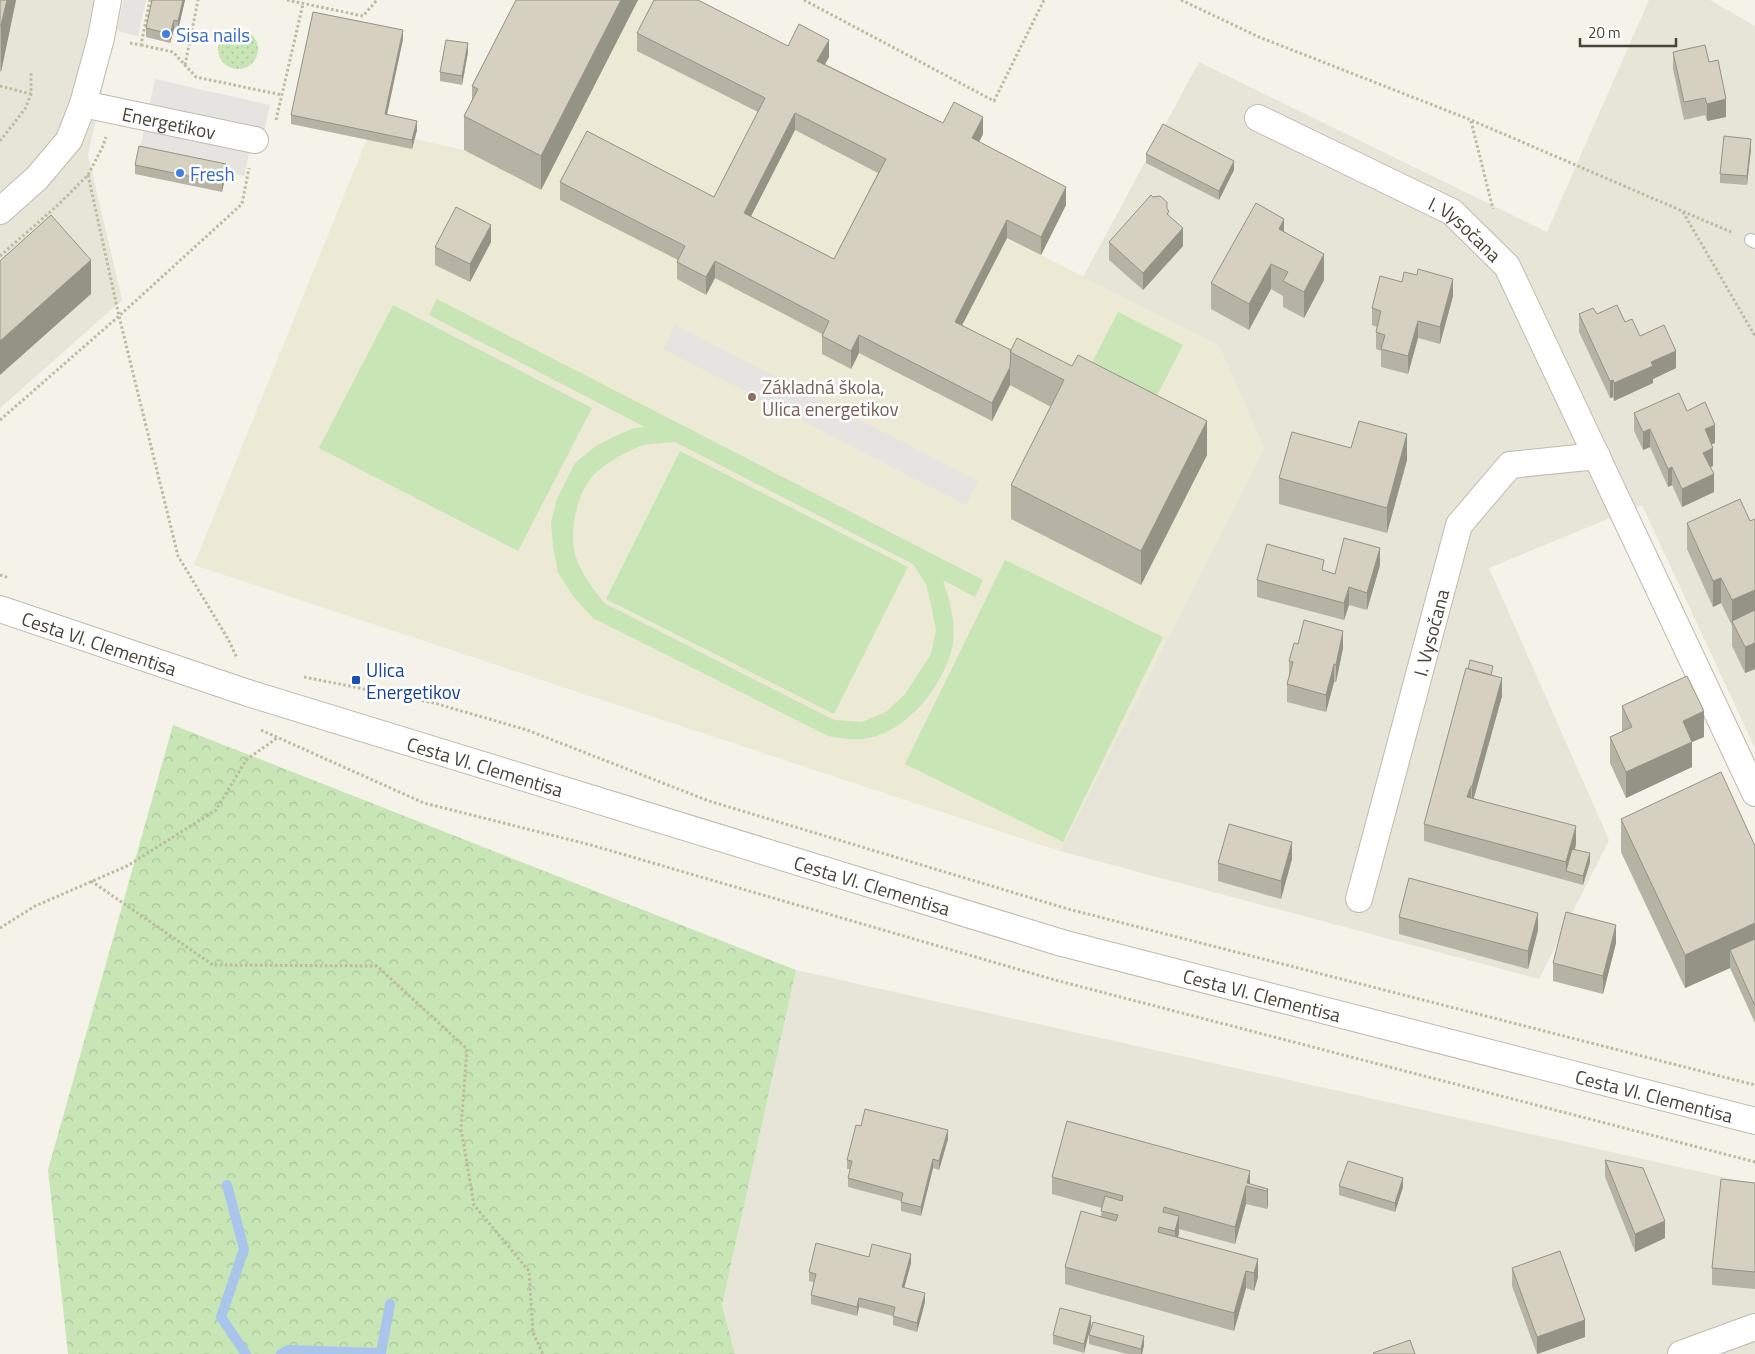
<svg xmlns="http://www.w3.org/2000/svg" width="1755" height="1354" font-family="'Titillium Web',sans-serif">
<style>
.residential{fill:#e7e5d8}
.education{fill:#ece9d4}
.grass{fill:url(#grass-dots)}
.forest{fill:url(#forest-crowns)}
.park{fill:#c7e5b5;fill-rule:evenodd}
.parking{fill:#e5e4e1}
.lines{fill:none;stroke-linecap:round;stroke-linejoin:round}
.stream{stroke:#aac5ec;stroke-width:10}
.lane-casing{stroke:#bfbbac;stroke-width:14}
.street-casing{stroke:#bfbbac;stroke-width:28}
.path{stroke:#bfba9e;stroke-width:3;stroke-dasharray:2.5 2.5;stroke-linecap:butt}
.lane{stroke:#fff;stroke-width:12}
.street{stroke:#fff;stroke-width:26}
.wall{fill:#b7b3a4;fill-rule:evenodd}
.shaded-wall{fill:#959286}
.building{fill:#d5d0bf;stroke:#959286;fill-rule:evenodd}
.shop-dot{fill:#3f7fe0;stroke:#fff;stroke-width:2}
.education-dot{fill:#8d6e63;stroke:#fff;stroke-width:2}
.transit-dot{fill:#1a4fb4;stroke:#fff;stroke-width:2}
.labels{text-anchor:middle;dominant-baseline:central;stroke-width:5;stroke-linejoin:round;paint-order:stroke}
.shop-label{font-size:19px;fill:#366cbe;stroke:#fff;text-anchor:start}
.street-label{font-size:19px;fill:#474438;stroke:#fff}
.education-label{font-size:19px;fill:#785e54;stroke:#fff;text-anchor:start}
.transit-label{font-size:19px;fill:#164399;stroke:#fff;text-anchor:start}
</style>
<defs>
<pattern id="grass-dots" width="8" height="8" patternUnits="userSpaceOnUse" patternTransform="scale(1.25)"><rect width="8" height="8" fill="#c7e5b5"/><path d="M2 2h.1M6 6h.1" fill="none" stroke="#acc69c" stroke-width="1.8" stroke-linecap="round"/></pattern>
<pattern id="forest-crowns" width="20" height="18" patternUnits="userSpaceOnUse" patternTransform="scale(1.25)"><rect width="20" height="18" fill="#c7e5b5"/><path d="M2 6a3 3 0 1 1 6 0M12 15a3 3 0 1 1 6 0" fill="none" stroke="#acc69c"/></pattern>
</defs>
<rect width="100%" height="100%" fill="#f4f2e9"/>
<path class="residential" d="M0,0H122L88,155L122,300L0,408Z
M1649,0H1710L1755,26V748L1642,505L1489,568L1609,840L1539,979L1060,851L1264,448L1219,346L1083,277L1199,62L1547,232Z
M796,970L1755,1184V1354H735L722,1305Z"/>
<path class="education" d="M638,0H663L788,63L799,42L829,57L817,78L943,141L954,120L983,134L972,156L1066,205L1041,255L1219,346L1264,448L1060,851L194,565L367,139L412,149L415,139L464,150L541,189Z"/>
<path class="grass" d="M218 49a20 20 0 1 1 40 0a20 20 0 1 1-40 0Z"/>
<path class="forest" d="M173,725L796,970L722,1305L735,1354H68L48,1170Z"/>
<path class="park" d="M437,299L983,580L975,597L943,580C950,602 958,628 951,652C940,690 904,735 862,739C851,740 839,738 828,736L593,618L572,595L558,572L553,547L551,522L557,499L575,463L596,446L615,436L635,428L645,427L429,315ZM675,442L913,564L926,584L931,605L936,630L931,654L905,694L886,712L862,722L834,720L604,603C593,588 580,573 575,554C569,531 577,494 592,477C603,464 628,450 644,445C654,443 665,443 675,442Z
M393,305L592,408L518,551L319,448Z
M1118,312L1183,345L1145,419L1080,386Z
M680,451L908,567L834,714L606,599Z
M1005,560L1163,637L1063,842L905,764Z"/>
<path class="parking" d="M123,0H146L138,36L117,31Z
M155,79L270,105L260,150L250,148L244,176L139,153Z
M675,325L978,481L966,505L663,349Z"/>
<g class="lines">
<path class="stream" d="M227,1185L244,1249L221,1317L246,1354
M281,1354L288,1350L381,1353L390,1304"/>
<defs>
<path id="lane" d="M1751,240L1755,242"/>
<g id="street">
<path id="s1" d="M83,104L255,140"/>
<path id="s2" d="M1258,118L1452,212L1507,266L1755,793"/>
<path d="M0,211L37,178L69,140L83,104L101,38L108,0"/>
<path id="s3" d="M0,609L248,693L1062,943L1755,1121"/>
<path id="s4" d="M1359,899L1459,525L1510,465L1597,456"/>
<path d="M1681,1354L1755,1327"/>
</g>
</defs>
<use href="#lane" class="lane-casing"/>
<use href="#street" class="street-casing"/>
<path class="path" d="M287,0L363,16L377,0
M804,0L994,101L1044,0
M1181,0L1259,37L1471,120L1731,232
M130,43L141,45L150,0
M141,45L173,52L196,77L282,95
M185,65L198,0
M0,86L31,94
M276,120L303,4
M1471,121L1493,209
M0,141L25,109L31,94V71
M88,175L119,316L178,556L228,639L237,658
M1683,212L1755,336
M0,256L59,204L88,175L103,146L106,137
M0,420L119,316L242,204L249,168
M0,575L9,578
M304,677L434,703L527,730L709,801L1068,909L1755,1085
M261,730L424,803L591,845L1055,980L1755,1162
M91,881L213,965L377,966L467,1049L461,1128L474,1205L529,1271L533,1333L543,1354
M0,928L35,906L127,866L216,810L246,760L277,738"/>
<use href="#lane" class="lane"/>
<use href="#street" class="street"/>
</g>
<path class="wall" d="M0,0H16L1,72L0,71Z
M152,0H185L178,30L174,29L170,43L146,37V28Z
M516,0H638L541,190L464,150V116L472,102V86Z
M637,33L788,46L829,57L825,64L943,123L983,134L979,142L1066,205L1041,255L1007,238L962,325L1207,455L1141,585L1011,519V485L1051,407L1010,385L992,421L859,353L851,369L822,354V334L715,278L706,295L677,279V262L678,260L560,200V182L714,197L758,112L637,51ZM795,130L878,173L834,259L751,216Z
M403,39L387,115L417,130L412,149L291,124V115Z
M468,52L462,85L440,81V72Z
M1673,52L1709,62L1726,117L1707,121L1705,115L1684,120L1673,69Z
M1751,148L1747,185L1720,183V174Z
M1146,154L1234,170L1219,200L1146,163Z
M135,165L226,173L222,192L135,174Z
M1167,209L1169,216L1183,246L1143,290L1109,260V242Z
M1284,232L1324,280L1304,318L1283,307V296L1271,289L1249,330L1211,309V283Z
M491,242L470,282L435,265V247Z
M1453,296L1440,344L1418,338L1408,374L1381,367V351L1376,349V332L1377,327L1372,325V308Z
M1579,314L1625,322L1676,368L1653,379V383L1614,401L1613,397L1610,398L1579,332Z
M1687,411L1715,443L1711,444L1713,466L1711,467L1714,492L1682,507L1672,485L1668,487L1650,447L1643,450L1634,431V413Z
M1351,448L1407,460L1387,533L1279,504V478Z
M1755,519V670V669L1745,673L1732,646V626L1721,603L1713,607L1687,549V523L1750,521Z
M1380,565L1367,610L1349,605L1344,620L1257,597V580L1324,571L1335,574Z
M1343,648L1336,682H1334L1326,712L1287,702V684L1289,676V661Z
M1493,676L1502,696L1474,798L1576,844L1575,849L1590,862L1583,885L1424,841V824Z
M1622,706L1704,737L1692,742V767L1626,798L1610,763V737L1622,731Z
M1621,819L1755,846V1023L1730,968L1685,988L1621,852Z
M1292,859L1281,899L1218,881V863Z
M1399,917L1538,930L1528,969L1399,934Z
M1616,943L1603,994L1553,981V963Z
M861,1126L948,1139L939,1170L933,1168L921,1216L901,1211V1201L848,1187V1178L850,1169H847V1160Z
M1605,1160L1665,1238L1635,1252L1605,1177Z
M1052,1177L1250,1184L1268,1189L1267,1209L1246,1204L1235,1244L1179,1229L1178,1237L1258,1259V1277L1254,1291L1246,1288L1234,1331L1065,1284V1267L1101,1217L1102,1208L1052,1194Z
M1755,1183V1289L1712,1285V1268Z
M1339,1186L1403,1187L1395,1212L1339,1195Z
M869,1257L911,1263L904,1288L925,1302L917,1332L893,1325V1316L859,1307L857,1316L811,1304V1295L814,1282L809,1281V1272Z
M1512,1268L1585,1337L1537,1354L1512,1286Z
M1091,1325L1084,1353L1053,1344V1335Z
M1089,1335L1144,1345L1142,1354H1127L1089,1344Z"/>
<path class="shaded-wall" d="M7,0H16L1,72V25Z
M183,0H185L178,30V21Z
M621,0H638L541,190V156Z
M174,20V29L170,43V34Z
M403,30V39L385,123V114Z
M829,40V57L817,78V61Z
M468,43V52L462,85V76Z
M1726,99V117L1707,121V104Z
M795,113V130L744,230V213Z
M983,117V134L972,156V138Z
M417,121V130L412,149V140Z
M1751,139V148L1747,185V176Z
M1234,161V170L1219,200V191Z
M226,164V173L222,192V183Z
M1066,187V205L1041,255V237Z
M1284,219V245L1279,229Z
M1007,220V238L955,339V322Z
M491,225V242L470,282V264Z
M1183,228V246L1143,290V273Z
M1324,254V280L1304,318V292Z
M91,260V294L0,375V341Z
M715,261V278L706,295V277Z
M1271,264V289L1249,330V304Z
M1453,279V296L1440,344V327Z
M1418,321V338L1408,374V356Z
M859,335V353L851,369V351Z
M1676,351V368L1653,379V383L1614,401V383L1651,362Z
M1010,367V385L992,421V403Z
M1613,380V397L1610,398V381Z
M1207,421V455L1141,585V551Z
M1715,425V443L1705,447V429Z
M1650,429V447L1643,450V432Z
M1407,434V460L1387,533V508Z
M1713,448V466L1703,471V453Z
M1672,467V485L1668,487V469Z
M1714,474V492L1682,507V489Z
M1380,548V565L1367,610V593Z
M1721,578V603L1713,607V581Z
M1349,587V605L1344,620V603Z
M1755,590V615L1732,621V626V600Z
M1343,631V648L1336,682V665Z
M1755,643V669L1745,673V647Z
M1334,664V682L1326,712V695Z
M1502,678V696L1472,804V787Z
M1704,711V737L1692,742V767L1626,798V772L1683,721Z
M1471,786V803L1467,797Z
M1576,826V844L1569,871H1566V862Z
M1292,842V859L1281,899V881Z
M1590,853V862L1583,885V876Z
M1538,913V930L1528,969V951Z
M1755,923V957L1730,950V968L1685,988V955Z
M1616,925V943L1603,994V976Z
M948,1130V1139L939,1170V1161Z
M933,1159V1168L921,1216V1207Z
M1250,1171V1187L1247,1183Z
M1403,1178V1187L1395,1212V1203Z
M1246,1186V1204L1235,1244V1227Z
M1268,1189V1206L1267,1209V1191Z
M1179,1216V1233L1175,1249V1231Z
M1665,1221V1238L1635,1252V1234Z
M911,1254V1263L902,1296V1287Z
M1258,1259V1277L1254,1291V1273Z
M1246,1271V1288L1234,1331V1313Z
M925,1293V1302L917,1332V1323Z
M859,1298V1307L857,1316V1307Z
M1091,1316V1325L1084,1353V1344Z
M1585,1320V1337L1537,1354V1337Z
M1144,1336V1345L1142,1354H1141V1349Z"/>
<path class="building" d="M0,0H7L1,25H0Z
M152,0H183L178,21L174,20L170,34L146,28Z
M516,0H621L541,156L464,116L478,89L472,86Z
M654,0H698L788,46L799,24L829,40L817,61L943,123L954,102L983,117L972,138L1066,187L1041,237L1007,220L955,322L1011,350L1010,367L992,403L859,335L851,351L822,336L829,321L715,261L706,277L677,262L685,246L560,182L587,131L714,197L765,98L637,33ZM795,113L886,159L834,259L744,213Z
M313,12L403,30L385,114L417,121L412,140L291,115Z
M446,40L468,43L462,76L440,72Z
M1705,45L1709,62L1718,60L1726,99L1707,104L1705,98L1684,102L1673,52Z
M1163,124L1234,161L1219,191L1146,154Z
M1724,136L1751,139L1747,176L1720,174Z
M139,146L226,164L222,183L135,165Z
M1151,195L1153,197L1160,196L1167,202V209L1169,211L1167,214L1183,228L1143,273L1109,242Z
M1256,203L1284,219L1279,229L1324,254L1304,292L1283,281L1288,272L1271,264L1249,304L1211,283Z
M456,207L491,225L470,264L435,247Z
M51,215L91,260L0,341V261Z
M1418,269L1453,279L1440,327L1418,321L1408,356L1381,349L1385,335L1376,332L1381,311L1372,308L1380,276L1402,282L1404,272L1417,275Z
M1617,305L1625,322L1632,319L1640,336L1664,325L1676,351L1651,362L1653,366L1614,383L1613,380L1610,381L1579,314L1593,308L1597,314Z
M1017,338L1072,366L1078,355L1207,421L1141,551L1011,485L1064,380L1010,352Z
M1679,393L1687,411L1705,402L1715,425L1705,429L1713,448L1703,453L1714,474L1682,489L1672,467L1668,469L1650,429L1643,432L1634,413Z
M1359,421L1407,434L1387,508L1279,478L1292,432L1351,448Z
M1740,499L1750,521L1755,519V590L1732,600L1721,578L1713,581L1687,523Z
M1344,538L1380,548L1367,593L1349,587L1344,603L1257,580L1267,544L1324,560L1322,570L1335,574Z
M1755,610V644V643L1745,647L1732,621Z
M1304,620L1343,631L1336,665L1334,664L1326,695L1287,684L1293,662L1289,661L1294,643L1298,644Z
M1470,660L1493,666L1491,675L1468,669Z
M1466,668L1502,678L1472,787L1471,786L1467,797L1576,826L1566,862L1424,824Z
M1687,676L1704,711L1683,721L1692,742L1626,772L1610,737L1632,727L1622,706Z
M1721,772L1755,846V923L1685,955L1621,819Z
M1229,824L1292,842L1281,881L1218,863Z
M1572,849L1590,853L1583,876L1566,871Z
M1409,878L1538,913L1528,951L1399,917Z
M1566,912L1616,925L1603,976L1553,963Z
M1755,939V1006L1730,950Z
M865,1109L948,1130L939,1161L933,1159L921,1207L901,1202L903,1193L848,1178L852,1161L847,1160L856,1125L861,1126Z
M1067,1121L1250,1171L1247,1183L1268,1189L1267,1191L1246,1186L1235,1227L1164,1207L1163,1212L1179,1216L1175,1231L1159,1227L1158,1232L1258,1259L1254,1273L1246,1271L1234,1313L1065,1267L1081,1211L1116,1221L1118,1215L1101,1211L1105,1196L1122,1201L1123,1196L1052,1177Z
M1605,1160L1643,1168L1665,1221L1635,1234Z
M1348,1161L1403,1178L1395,1203L1339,1186Z
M1721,1179L1755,1183V1272L1712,1268Z
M816,1243L869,1257L872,1244L911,1254L902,1287L925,1293L917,1323L893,1316L895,1307L859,1298L857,1307L811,1295L816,1274L809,1272Z
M1560,1251L1585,1320L1537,1337L1512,1268Z
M1060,1308L1091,1316L1084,1344L1053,1335Z
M1093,1322L1144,1336L1141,1349L1089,1335Z
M1410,1340L1415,1354H1374L1373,1353Z"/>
<g class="shop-dot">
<circle cx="166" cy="34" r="5"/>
<circle cx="180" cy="173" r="5"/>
</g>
<circle class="education-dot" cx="752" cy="397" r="5"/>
<rect class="transit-dot" x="351" y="675" width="10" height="10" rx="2.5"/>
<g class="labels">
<g class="shop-label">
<text x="176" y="34">Sisa nails</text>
<text x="190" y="173">Fresh</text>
</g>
<g class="street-label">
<text stroke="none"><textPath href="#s1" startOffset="88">Energetikov</textPath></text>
<text stroke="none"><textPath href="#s2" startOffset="236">I. Vysočana</textPath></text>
<text stroke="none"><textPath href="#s4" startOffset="276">I. Vysočana</textPath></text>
<text stroke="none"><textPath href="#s3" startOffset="105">Cesta Vl. Clementisa</textPath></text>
<text stroke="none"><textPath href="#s3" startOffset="510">Cesta Vl. Clementisa</textPath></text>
<text stroke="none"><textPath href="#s3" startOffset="915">Cesta Vl. Clementisa</textPath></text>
<text stroke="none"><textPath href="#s3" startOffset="1320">Cesta Vl. Clementisa</textPath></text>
<text stroke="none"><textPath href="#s3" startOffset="1725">Cesta Vl. Clementisa</textPath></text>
</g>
<g class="education-label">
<text x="762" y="386">Základná škola,<tspan x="762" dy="22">Ulica energetikov</tspan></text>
</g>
<g class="transit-label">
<text x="366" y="669">Ulica<tspan x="366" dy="22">Energetikov</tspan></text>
</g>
</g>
<path d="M1580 38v8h96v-8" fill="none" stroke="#474438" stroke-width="2.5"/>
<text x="1588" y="38" font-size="15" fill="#474438" stroke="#ffffff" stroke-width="4" paint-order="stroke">20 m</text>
</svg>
